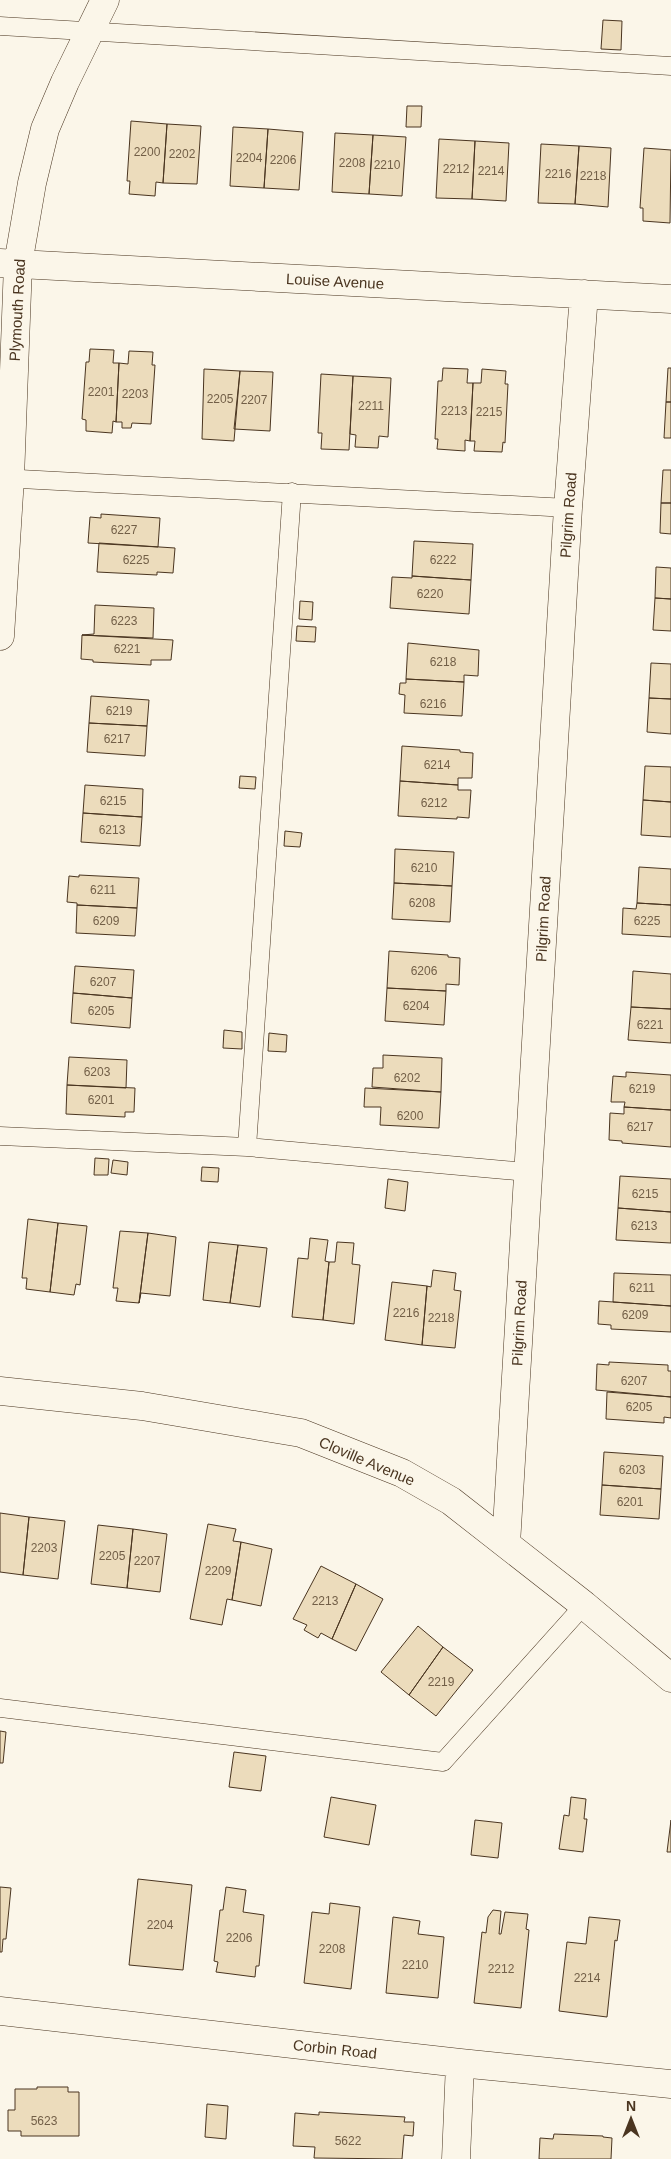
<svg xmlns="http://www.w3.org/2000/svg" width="671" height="2159" font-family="Arial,sans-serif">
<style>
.building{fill:#ecdcbc;stroke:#4a3520}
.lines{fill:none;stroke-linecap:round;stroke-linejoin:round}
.lane-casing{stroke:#4a3520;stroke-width:19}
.street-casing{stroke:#4a3520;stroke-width:29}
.lane{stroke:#fbf6e9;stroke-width:18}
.street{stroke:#fbf6e9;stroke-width:28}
.labels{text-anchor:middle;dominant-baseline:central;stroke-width:4;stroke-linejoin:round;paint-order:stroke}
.number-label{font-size:12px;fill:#725f47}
.street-label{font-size:15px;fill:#4a3520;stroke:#fbf6e9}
</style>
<rect width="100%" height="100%" fill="#fbf6e9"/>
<path class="building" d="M603,20L622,21L621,50L601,49Z
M407,106H422L421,127H406Z
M131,121L167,124L163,183L156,182L155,196L129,194L130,181H127Z
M167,124L201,126L197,184L163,183Z
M233,127L268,129L264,188L230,186Z
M268,129L303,132L299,190L264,188Z
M335,133L373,135L369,194L332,192Z
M373,135L406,137L402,196L369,194Z
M439,139L475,141L472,199L436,198Z
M475,141L509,143L506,201L472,199Z
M541,144L579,146L575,204L538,203Z
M579,146L611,148L608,207L575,204Z
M644,148L671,150L670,223L643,221V208H640Z
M90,349L114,350L113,363H119L116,422L113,421L112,433L86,431V420L82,419L86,362H89Z
M129,351L153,352L152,365H155L151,424L132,423L131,428H122V422H116L119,363L128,364Z
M443,368L468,369L467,383H473L470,441L465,440V451L437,449L438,439H435L438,381H442Z
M668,368H671V402H666Z
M204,369L240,371L234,441L202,439Z
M482,369L506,371L505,384H508L505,443L503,442L502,452L474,451L475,441H470L473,383H481Z
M240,371L273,372L270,431L234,429Z
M321,374L353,376L349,450L321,449L322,433H318Z
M353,376L391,378L388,437L379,436L378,448L355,447L356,435L350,434Z
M666,402H671V438H664Z
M663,470H671V503H661Z
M661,503H671V534L660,533Z
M101,514L160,518L158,547L88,543L90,517L101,518Z
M414,541L473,544L471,580L412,576Z
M99,543L175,548L173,573L157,572V575L97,572Z
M656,567L671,568V599L655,598Z
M412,576L471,580L469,614L390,608L392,577L412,578Z
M655,598L671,599V631L653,630Z
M300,601L313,602L312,620L299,619Z
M95,605L154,608L153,638L82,635L94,634Z
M297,626L316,627L315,642L296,641Z
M82,635L173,640L171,660H151V665L93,662V660L81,659Z
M408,643L479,650L478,676L464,675V682L406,679Z
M651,663L671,664V699L649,698Z
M406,679L464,682L462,716L404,713L405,695L399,694L400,683H406Z
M91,696L149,700L147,726L89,723Z
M649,698L671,699V734L647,732Z
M89,723L147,726L145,756L87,752Z
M402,746L460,750V752L473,753L472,778H458V785L400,781Z
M645,766L671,767V802L643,800Z
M240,776L256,777L255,789L239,788Z
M400,781L458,785V790H471L469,818L457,817V819L398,816Z
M85,785L143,789L142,817L83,813Z
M643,800L671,802V837L641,835Z
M83,813L142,817L140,846L81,842Z
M285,831L302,833L300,847L284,846Z
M395,849L454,852L452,886L394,883Z
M639,867L671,869V905L637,903Z
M79,875L139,878L137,908L77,905V903L67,902L69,876L79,877Z
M394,883L452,886L450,922L392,919Z
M637,903L671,905V937L622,934L623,908L636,909Z
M77,905L137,908L135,936L76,933Z
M389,951L448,955V957L460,958L459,985L446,984V991L387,988Z
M75,966L134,970L132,998L73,993Z
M633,971L671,974V1009L631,1007Z
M387,988L446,991L444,1025L385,1021Z
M73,993L132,998L130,1028L71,1023Z
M631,1007L671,1009V1043L628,1040Z
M224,1030L242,1032V1049L223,1048Z
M269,1033L287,1035L286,1052L268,1051Z
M383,1055L442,1058L441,1092L372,1087L373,1068H383Z
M69,1057L127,1060L126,1088L67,1085Z
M626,1072L671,1075V1110L624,1107L625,1102H611L613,1076L626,1077Z
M67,1085L135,1088L134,1112H125V1117L66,1114Z
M365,1088L441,1092L439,1128L380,1125L381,1107H364Z
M624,1107L671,1110V1147L622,1143V1141L609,1140L610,1113L624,1114Z
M95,1158L109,1159L108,1175H94Z
M113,1160L128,1162L127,1175L111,1173Z
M202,1167L219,1168L218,1182L201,1181Z
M620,1176L671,1179V1212L618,1208Z
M388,1179L408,1182L405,1211L385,1208Z
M618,1208L671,1212V1243L616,1240Z
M28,1219L58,1223L50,1292L26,1289L27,1278H22Z
M58,1223L87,1226L80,1285L76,1284L74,1295L50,1292Z
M120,1231L148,1233L139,1303L116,1301L118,1288H113Z
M148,1233L176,1237L170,1296L141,1293L139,1303Z
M310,1238L328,1240L325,1261L329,1262L323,1320L292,1317L298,1258L308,1259Z
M209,1242L238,1245L230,1303L203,1300Z
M337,1242L354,1243L352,1264L360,1265L354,1324L323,1320L329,1262H335Z
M238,1245L267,1248L260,1307L230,1303Z
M433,1270L456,1273L454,1290L461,1291L455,1348L422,1345L427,1286L431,1287Z
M614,1273L671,1275V1306L613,1302Z
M392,1282L427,1286L422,1345L385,1340Z
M599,1301L671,1306V1332L611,1329V1325L598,1324Z
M609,1362L668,1365V1371H671V1397L596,1390L597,1364L609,1365Z
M607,1392L671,1397V1418L664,1417V1423L606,1419Z
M604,1452L663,1456L661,1489L602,1485Z
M602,1485L661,1489L659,1519L600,1515Z
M0,1513L29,1517L23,1575L0,1572Z
M29,1517L65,1521L58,1579L23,1575Z
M208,1524L236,1529L233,1541L241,1542L232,1600L227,1599L222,1625L190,1619Z
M98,1525L133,1529L127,1588L91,1584Z
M133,1529L167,1534L160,1592L127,1588Z
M241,1542L272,1549L261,1606L232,1600Z
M321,1566L356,1584L332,1639L321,1633L318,1638L304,1630L307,1625L293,1619Z
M356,1584L383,1599L356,1651L332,1639Z
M418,1626L443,1647L409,1695L381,1672Z
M443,1647L473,1670L436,1716L409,1695Z
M0,1731L6,1732L3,1763H0Z
M234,1752L266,1756L261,1791L229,1787Z
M331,1797L376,1805L369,1845L324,1837Z
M571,1797L586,1799L584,1819H587L583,1852L559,1849L564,1815L569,1816Z
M475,1820L502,1823L498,1858L471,1855Z
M671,1820V1852H667Z
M138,1879L192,1885L183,1970L129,1965Z
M0,1887L11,1888L6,1939H3L2,1952H0Z
M226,1887L246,1890L243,1912L264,1915L259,1966H256L255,1977L216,1972L218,1962L214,1961L220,1910H223Z
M330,1903L360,1907L351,1989L304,1983L312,1912L329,1914Z
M493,1910L501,1911L499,1934H501L505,1912L528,1914L526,1929L529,1930L521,2008L474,2003L482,1932L486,1933L488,1917Z
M393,1917L420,1921L418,1934L444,1937L438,1998L386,1993Z
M589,1917L620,1920L617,1941L615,1940L607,2017L559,2011L567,1942L586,1944Z
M37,2087H68V2092H79V2136H21V2131H8V2110H15V2089H37Z
M207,2104L228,2106L226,2139L205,2137Z
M319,2112L405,2117L404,2122H414L413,2136L404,2135L402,2159L314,2158L315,2147L293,2146L295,2113L319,2115Z
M554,2134L603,2136V2137L612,2138L611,2159H539L540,2138L553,2139Z"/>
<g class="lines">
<defs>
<path id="lane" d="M0,26L671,66
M1,478L568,508
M0,1136L247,1147L527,1172
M247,1147L292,492
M0,1708L443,1762L584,1605"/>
<path id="street" d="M0,263L671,299
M0,636L10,478L18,264L32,183L45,129L65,82L105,0
M0,1391L142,1406L301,1433L402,1473L451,1501L584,1605L671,1678
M506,1544L568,508L584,294
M0,2011L460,2063L671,2084
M456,2159L460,2063"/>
</defs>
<use href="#lane" class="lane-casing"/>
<use href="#street" class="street-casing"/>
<use href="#lane" class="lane"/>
<use href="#street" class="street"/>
</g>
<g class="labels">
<g class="number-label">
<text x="147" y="152">2200</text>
<text x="182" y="154">2202</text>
<text x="249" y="158">2204</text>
<text x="283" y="160">2206</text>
<text x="352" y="163">2208</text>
<text x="387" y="165">2210</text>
<text x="456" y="169">2212</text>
<text x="491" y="171">2214</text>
<text x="558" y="174">2216</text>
<text x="593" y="176">2218</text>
<text x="101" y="392">2201</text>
<text x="135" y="394">2203</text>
<text x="220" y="399">2205</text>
<text x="254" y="400">2207</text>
<text x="371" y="406">2211</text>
<text x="454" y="411">2213</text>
<text x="489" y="412">2215</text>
<text x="124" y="530">6227</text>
<text x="136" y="560">6225</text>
<text x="443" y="560">6222</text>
<text x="430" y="594">6220</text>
<text x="124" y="621">6223</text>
<text x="127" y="649">6221</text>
<text x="443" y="662">6218</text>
<text x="433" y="704">6216</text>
<text x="119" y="711">6219</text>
<text x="117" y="739">6217</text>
<text x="437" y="765">6214</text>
<text x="113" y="801">6215</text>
<text x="434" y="803">6212</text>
<text x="112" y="830">6213</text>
<text x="424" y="868">6210</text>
<text x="103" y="890">6211</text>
<text x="422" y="903">6208</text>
<text x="106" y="921">6209</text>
<text x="647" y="921">6225</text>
<text x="424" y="971">6206</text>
<text x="103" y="982">6207</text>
<text x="416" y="1006">6204</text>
<text x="101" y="1011">6205</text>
<text x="650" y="1025">6221</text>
<text x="97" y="1072">6203</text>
<text x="407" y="1078">6202</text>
<text x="642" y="1089">6219</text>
<text x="101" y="1100">6201</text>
<text x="410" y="1116">6200</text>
<text x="640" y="1127">6217</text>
<text x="645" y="1194">6215</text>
<text x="644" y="1226">6213</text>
<text x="642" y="1288">6211</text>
<text x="406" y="1313">2216</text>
<text x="635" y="1315">6209</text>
<text x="441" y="1318">2218</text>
<text x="634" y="1381">6207</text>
<text x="639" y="1407">6205</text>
<text x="632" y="1470">6203</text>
<text x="630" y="1502">6201</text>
<text x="44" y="1548">2203</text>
<text x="112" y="1556">2205</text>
<text x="147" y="1561">2207</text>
<text x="218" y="1571">2209</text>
<text x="325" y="1601">2213</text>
<text x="441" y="1682">2219</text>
<text x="160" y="1925">2204</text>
<text x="239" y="1938">2206</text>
<text x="332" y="1949">2208</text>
<text x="415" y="1965">2210</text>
<text x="501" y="1969">2212</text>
<text x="587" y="1978">2214</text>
<text x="44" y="2121">5623</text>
<text x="348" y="2141">5622</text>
</g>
<g class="street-label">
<text transform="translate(335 281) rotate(3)">Louise Avenue</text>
<text transform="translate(17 310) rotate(-87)">Plymouth Road</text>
<text transform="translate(568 515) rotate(-86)">Pilgrim Road</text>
<text transform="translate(543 919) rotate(-87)">Pilgrim Road</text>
<text transform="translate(519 1323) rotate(-87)">Pilgrim Road</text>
<text transform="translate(367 1461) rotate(23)">Cloville Avenue</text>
<text transform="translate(335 2049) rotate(6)">Corbin Road</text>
</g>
</g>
<g transform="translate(631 2119)" stroke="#fbf6e9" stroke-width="4" paint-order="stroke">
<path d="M0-4L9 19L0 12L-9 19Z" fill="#4a3520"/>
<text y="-8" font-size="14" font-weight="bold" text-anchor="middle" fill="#4a3520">N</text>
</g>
</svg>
